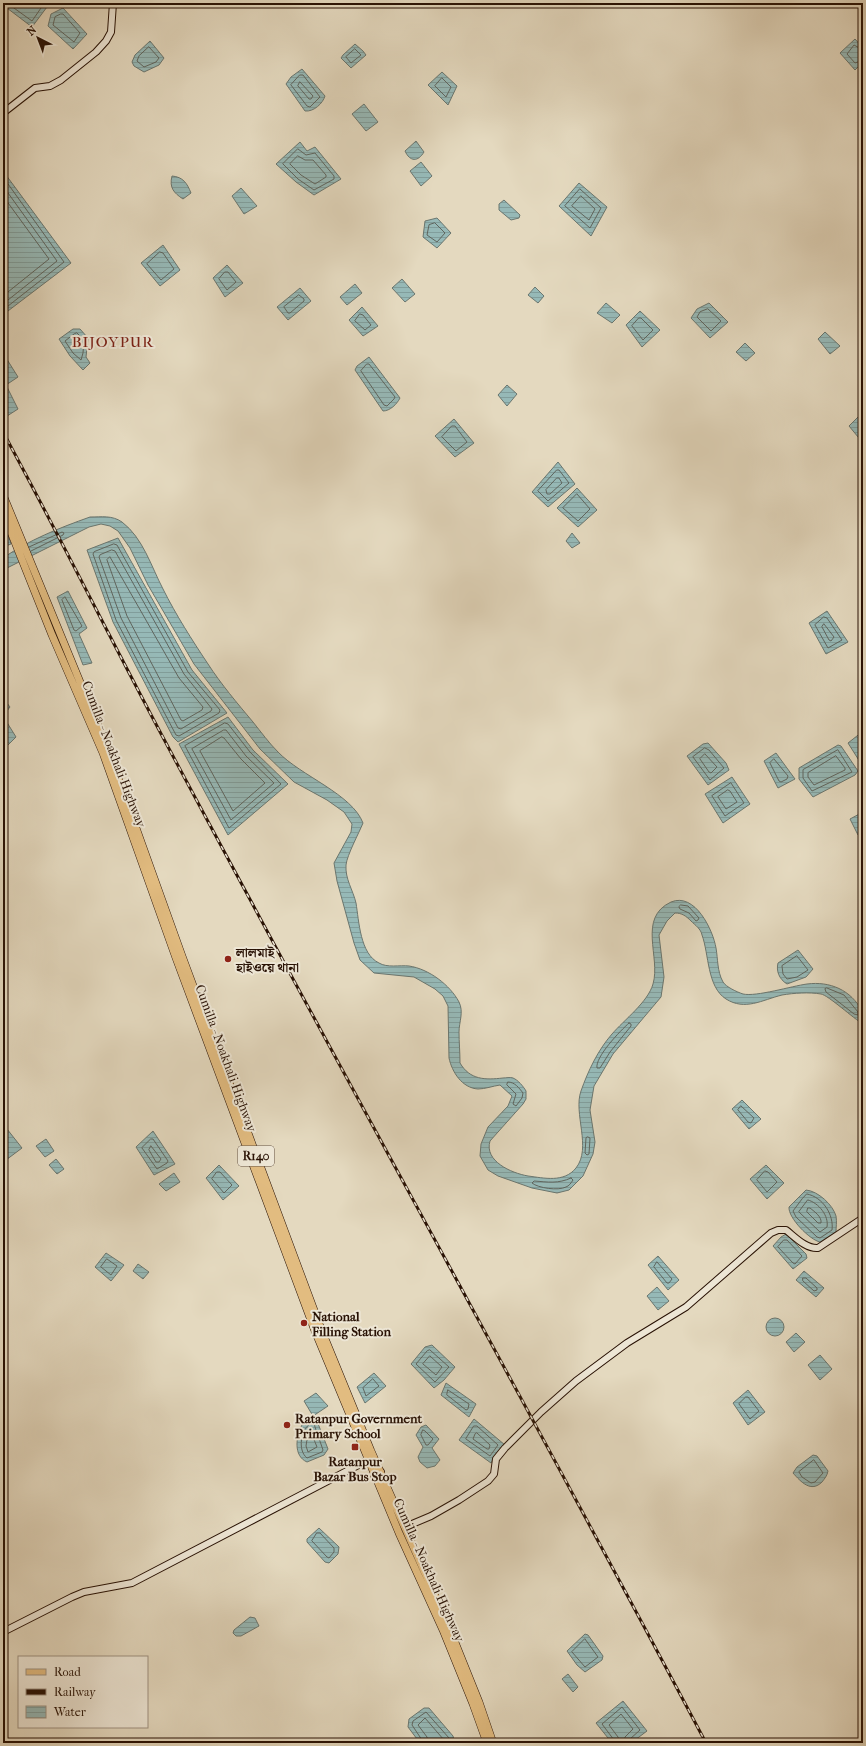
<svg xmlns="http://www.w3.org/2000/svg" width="866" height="1746" font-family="'IM FELL French Canon','Noto Serif Bengali',serif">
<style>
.water{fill:url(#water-rules);stroke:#6a766f}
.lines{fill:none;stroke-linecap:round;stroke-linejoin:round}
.shore{stroke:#5f655e;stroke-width:1}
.secondary-casing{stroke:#281104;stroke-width:8}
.primary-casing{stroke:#281104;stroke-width:8}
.trunk-casing{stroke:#281104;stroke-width:10}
.secondary{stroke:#ede6d5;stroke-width:6}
.primary{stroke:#e2bc80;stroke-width:7}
.trunk{stroke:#e2bc80;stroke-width:8}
.rail-casing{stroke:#281104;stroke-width:3}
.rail{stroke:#ede6d5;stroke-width:1.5;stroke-dasharray:4.5;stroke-linecap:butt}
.poi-dot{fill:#8f2418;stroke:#ede6d5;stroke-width:1.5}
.labels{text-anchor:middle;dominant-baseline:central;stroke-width:4;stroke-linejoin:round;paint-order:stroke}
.shield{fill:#ede6d5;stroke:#635143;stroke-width:1}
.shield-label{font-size:12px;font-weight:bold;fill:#281104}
.street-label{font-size:13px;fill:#281104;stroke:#ede6d5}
.poi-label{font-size:13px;font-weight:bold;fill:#281104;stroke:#ede6d5;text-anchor:start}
.quarter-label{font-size:15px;letter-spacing:1px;fill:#7a1f14;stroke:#ede6d5}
</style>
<defs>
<pattern id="water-rules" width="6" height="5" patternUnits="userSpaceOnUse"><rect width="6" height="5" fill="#96b9b7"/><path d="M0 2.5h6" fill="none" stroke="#819e9c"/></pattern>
</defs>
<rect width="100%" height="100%" fill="#e4d9bf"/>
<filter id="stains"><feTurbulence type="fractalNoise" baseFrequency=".005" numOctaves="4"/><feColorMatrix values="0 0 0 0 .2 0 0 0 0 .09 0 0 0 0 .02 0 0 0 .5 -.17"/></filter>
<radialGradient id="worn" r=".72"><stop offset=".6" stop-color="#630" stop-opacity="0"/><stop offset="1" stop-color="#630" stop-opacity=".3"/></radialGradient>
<path class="water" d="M3,3H44L47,7L32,27L3,5Z
M63,8L87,34L73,49L48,26L51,14Z
M855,39L863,48V62L855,70L840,53Z
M150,41L164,58L159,65L144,72L134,66L132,62L135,55Z
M355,44L363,51L366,55L351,68L341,58L343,55Z
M302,69L325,96C323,103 314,112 305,111L286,84L291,77Z
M442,72L457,86L448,105L428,85Z
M364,104L378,122L366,131L352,114Z
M416,141L424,152C418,162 410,162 405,151Z
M300,142L307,151L315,147L341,179L314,195L296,182L276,164Z
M421,162L432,176L421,186L410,171Z
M3,171L71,263L4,314L3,313Z
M172,176C183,177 187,183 191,193L183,199C174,193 169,188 172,176Z
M579,183L607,207L591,236L559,206Z
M241,188L257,206L244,214L232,196Z
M504,200L520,215L519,218L511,220L499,210V204Z
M437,218L451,233L437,248L423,237L425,221Z
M163,245L180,270L160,286L141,263Z
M227,265L243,283L225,297L213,278Z
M402,279L415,294L405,302L392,288Z
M355,284L362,293L347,305L340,297Z
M535,287L544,296L538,303L528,295Z
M300,288L311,301L288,320L277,307Z
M606,303L620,315L612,323L597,313Z
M709,303L728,322L710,338L691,318L697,309Z
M362,307L378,326L363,336L349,320Z
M640,311L660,330L642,347L626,325Z
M73,329H80L88,338L86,357L90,363L83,370L70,356L59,339Z
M825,332L840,346L830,354L818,339Z
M745,343L755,353L746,361L736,352Z
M3,353L18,377L6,385L18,409L4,418Z
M369,357L400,398C397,404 390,411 383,411L355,370L357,366Z
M507,385L517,394L507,406L498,395Z
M863,412V443L849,426Z
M454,419L474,443L455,457L435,436Z
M558,462L575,484L548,507L532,492Z
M577,488L597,510L578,527L557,508Z
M90,517C101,517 112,515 122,522C143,538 151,566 163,589C176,615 192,640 208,664C221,684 237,703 253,722C261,732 269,743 278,752C301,776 352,794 363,823C359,833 347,855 346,865C345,879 353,890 356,903C359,921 360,954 379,963C387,968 400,965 409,966C429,969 450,985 459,1002C464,1012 459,1022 459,1032C459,1042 460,1052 460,1063C470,1080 485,1080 503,1078C506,1078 510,1077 513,1078C518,1080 523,1086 526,1091V1099L523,1104L490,1141C484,1161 511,1173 528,1176C544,1178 564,1183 576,1168C592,1148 573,1113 581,1091C588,1071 598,1050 612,1034C624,1020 648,1002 653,984C661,957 637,918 671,902C695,892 713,930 716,948C718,959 717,971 723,982C726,987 737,992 743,994C756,997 792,986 807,984C830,981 851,990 862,1011C864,1014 863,1020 863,1024C854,1019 828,995 821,994C809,992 794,993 782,995C762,1000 745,1011 726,999C707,987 709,954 702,935C701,929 695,925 691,921C686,916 682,913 675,913L667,921L659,935L664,977L661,997L613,1054L594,1086L590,1110L595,1142L593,1154L583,1176L569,1190L557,1193L532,1188L498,1176L488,1170L480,1156L481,1144L488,1127L508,1106L512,1096L500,1085C493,1086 485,1089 478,1089C462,1088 452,1072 449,1058L448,1006L443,996L435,989L414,977L374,973L360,960L354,943L337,881L334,863L351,832L352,824L344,812L327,800L294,782L260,749L194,664L148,585L130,548L118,531L110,526L101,524L89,527L3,570V558C29,540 59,528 90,517Z
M3,520L11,544L3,547Z
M572,533L580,543L572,548L566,541Z
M118,538L192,670L227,713L178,742L173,737L113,622L87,550Z
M68,591L87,628L79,634L92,663L83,665L57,597Z
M827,611L848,642L826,654L809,623Z
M3,698L10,707L3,716L16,737L3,750Z
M228,717L253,750L288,784L228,835L179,744Z
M862,732L863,734V760L860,762L848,743Z
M708,743L726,763L729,770L708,785L687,756L703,744Z
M838,745L841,746L858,771L855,775L813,797L799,779V768Z
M776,753L795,779L778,788L764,761Z
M732,777L750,804L723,823L705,794Z
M863,812V832L858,835L850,819Z
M798,950L813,969L806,977L787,984C779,979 776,971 778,963Z
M742,1100L761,1119L749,1129L732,1109Z
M7,1129L22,1148L6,1160L3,1156V1132Z
M153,1131L175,1164L154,1175L136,1147Z
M46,1139L54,1151L45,1157L36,1146Z
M56,1159L64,1169L57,1174L49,1165Z
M219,1165L239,1186L223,1200L206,1178Z
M766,1165L784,1183L767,1199L750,1179Z
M174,1173L180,1182L166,1191L159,1184Z
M806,1190C818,1191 833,1205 836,1216C837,1222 836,1227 836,1232L820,1242C810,1240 788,1218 789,1207Z
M786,1234L806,1254L807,1258L793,1269L773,1246L781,1237Z
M106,1253L124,1265L111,1281L95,1267Z
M658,1256L679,1280L668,1290L648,1265Z
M138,1264L149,1272L143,1279L133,1271Z
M804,1271L824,1288L816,1297L796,1280Z
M657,1287L669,1301L658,1310L647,1296Z
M766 1327a9 9 0 1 1 18 0a9 9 0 1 1-18 0Z
M796,1333L805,1342L794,1352L786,1342Z
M432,1345L455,1367L444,1380L434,1388L411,1364L425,1347Z
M820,1355L832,1369L820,1380L808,1365Z
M374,1373L386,1386L365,1403L357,1387Z
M446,1383L476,1404L469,1417L441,1395Z
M748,1390L765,1412L748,1425L733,1403Z
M316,1393L328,1406L313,1416L304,1401Z
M312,1419L317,1421L328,1449L324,1455L307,1462C293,1456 296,1436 302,1425Z
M474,1419L505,1445L496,1454L491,1463L459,1440Z
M426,1425L439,1439L432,1448L440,1460L435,1466L427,1468L420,1462L418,1457L423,1447L416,1435L421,1427Z
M813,1455L817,1456L828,1471C827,1476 825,1478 822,1482C811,1493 801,1482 793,1473L797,1467Z
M319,1528L339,1547L338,1554L329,1563L325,1562L307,1542V1539Z
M250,1617L255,1618L259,1626L241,1636H236L233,1633L234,1630Z
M585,1634L588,1635L603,1656L602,1660L585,1672L577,1665L567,1651Z
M568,1674L578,1687L573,1692L562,1679Z
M623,1701L647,1731L631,1743H612L596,1723Z
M424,1708H429L453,1736L454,1740L453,1743H420L408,1727L409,1719Z"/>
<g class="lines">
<path class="shore" d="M7,3L32,21L41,8V3
M61,14H63L80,33L74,42L53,25L55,17Z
M149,47L159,58L156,62L144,67L137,61L139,56Z
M355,49L361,55L351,63L346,57Z
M863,50L854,45L847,54L855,63L863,60
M300,75H303L320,97L310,107L307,106L291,85Z
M442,78L451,87L446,97L435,86Z
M300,82L313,96L311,99H309L298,86Z
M298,149L306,155L315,153L334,176V179L314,190L298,179L283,164Z
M298,156L305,160H313L326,175V177L315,184L301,175L290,164Z
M3,177L64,262L3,310
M3,186L57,261L3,304
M580,189L601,208L590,228L565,206Z
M3,196L49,259L3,296
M581,196L595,209L589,220L572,206Z
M435,223L445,233L437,242L427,235L429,225Z
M160,252L163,253L174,269L161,280L147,264Z
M225,272H228L236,282L227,290L219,279Z
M299,295L304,299V301L290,313H288L284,307Z
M708,309L721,321L711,331L697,317L700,312Z
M360,314L363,315L371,325L365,330L355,321Z
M639,318H641L653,330L643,340L632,326Z
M77,333L84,340L83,353L81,360L73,353L65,341L74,334Z
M367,364H369L395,397L394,399L387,406L384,405L361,371Z
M452,426H455L467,442L456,451L442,437Z
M557,470H559L569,483L548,501L538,491Z
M557,478H559L562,483L550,494H547L546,490Z
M577,494L590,509L578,521L563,508Z
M114,544L117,545L188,672L220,710L219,713L179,736L176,735L116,620L93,554L94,552Z
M29,547L62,532L64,533L63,535L31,551
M112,550L115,551L184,674L212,709L211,711L181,729L178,728L121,618L99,557L100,555Z
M110,557L179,678L203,707L202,710L183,721L181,720L127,616L107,560Z
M65,597L82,626L76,631L74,630L62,600Z
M824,617L827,618L842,640L828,648L815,625Z
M824,624L834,637L831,641L829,640L822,627Z
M225,723L228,724L250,752L281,784L229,828L185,746Z
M224,730H226L246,756L274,783L231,820L192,749Z
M222,737L224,738L241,759L265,783L233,811L200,751Z
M705,748L709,750L724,768L710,780L693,757Z
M838,750L852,772L812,791L803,778V770Z
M705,754L717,767L711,773L709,772L700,759Z
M836,756L845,768V770L814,785L808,777V773Z
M774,759L788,776L787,779L781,782L779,781L770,763Z
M731,783L744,803L725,816L712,796Z
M728,790L730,791L737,802L726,809L718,797Z
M681,905L688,906L699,918L698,920L696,921L689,913L680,909L679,907Z
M797,956L808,970L797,977L787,979L783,974L782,966Z
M827,988L844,995L858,1012V1015L854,1014L826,992L825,989Z
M629,1023L631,1024V1026L610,1052L600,1068H597C595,1057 620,1031 629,1023Z
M508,1082C515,1082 519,1088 523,1093L522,1098L516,1106L513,1104L516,1094L507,1085Z
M741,1106L754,1118L751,1123L748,1122L738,1110Z
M588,1137L590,1138L589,1154L587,1155L585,1153L586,1138Z
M151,1139H153L168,1161L167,1163L157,1169L142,1148Z
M151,1146L161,1159L159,1162H156L149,1150Z
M765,1171L768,1172L777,1182L767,1192L757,1180Z
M217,1172H220L232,1185L224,1193L212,1179Z
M571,1178L573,1180C571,1183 569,1186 566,1187C558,1191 538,1188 532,1183L534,1181C548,1182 558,1184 571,1178Z
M807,1194C823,1197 834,1215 832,1230L820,1238L817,1237L796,1217L793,1211L802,1199Z
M808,1200C819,1203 829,1216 827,1227L820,1232L799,1212Z
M808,1208H810C815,1212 822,1217 821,1223H818L807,1212Z
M784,1240H787L802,1256L795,1264L793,1263L778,1247Z
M107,1259L117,1266L111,1275L101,1267Z
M657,1262L672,1279L669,1283H667L654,1267Z
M803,1278H806L817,1288V1290L814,1291L803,1281Z
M430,1350L449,1367L435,1382L416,1364L427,1351Z
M430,1356L442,1367L436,1375L423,1364Z
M373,1379L379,1386L366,1396L363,1388Z
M448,1390L469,1404L468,1409L466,1410L447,1395Z
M746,1397H748L759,1411L750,1419L739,1404Z
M311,1423L314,1424L323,1450L322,1452L307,1458C297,1450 301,1429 311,1423Z
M474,1426H477L498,1445L490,1456L466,1439Z
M423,1430L425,1431L433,1439L428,1445H426L421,1435Z
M311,1432L317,1447L308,1452L306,1446L308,1433Z
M477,1433L490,1445L489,1449H487L473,1439L475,1434Z
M814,1460L823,1473L815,1482L811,1483L802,1477L799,1472Z
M317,1533H320L334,1548V1552L329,1558L327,1557L312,1541Z
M585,1639L598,1657L585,1667L572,1652Z
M423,1743L422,1740L412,1725L413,1721L426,1712L449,1738V1743
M428,1743L427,1737L418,1725L425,1718L444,1740V1743
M615,1743L614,1740L602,1724L622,1707L640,1730L630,1739L629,1743
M620,1743L618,1737L609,1725L621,1714L633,1729L625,1737L624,1743"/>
<defs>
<path id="secondary" d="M3,113L35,88L50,86L61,80L96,52L106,41L111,32L113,3
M405,1527L431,1516L459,1500L488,1481L494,1474L496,1459L505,1448L541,1412L576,1381L627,1343L686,1307L771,1233L778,1230H786C795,1237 806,1249 818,1248L863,1218
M3,1632L72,1597L84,1592L132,1583L368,1460"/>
<path id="primary" d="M3,495L108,750L182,956L321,1329L371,1451L448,1625L479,1702L493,1743
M3,512L52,635L103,753L176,958L315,1331L399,1533L443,1630L473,1704L487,1743"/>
<path id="trunk" d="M352,1417L356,1416
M375,1476L380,1472"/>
</defs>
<use href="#secondary" class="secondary-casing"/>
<use href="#primary" class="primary-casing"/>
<use href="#trunk" class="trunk-casing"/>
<use href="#secondary" class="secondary"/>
<use href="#primary" class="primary"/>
<use href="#trunk" class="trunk"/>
<defs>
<path id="rail" d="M3,432C59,535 111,640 166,743C344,1077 529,1408 706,1743"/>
</defs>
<use href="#rail" class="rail-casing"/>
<use href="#rail" class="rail"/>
</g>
<g class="poi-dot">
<circle cx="228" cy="959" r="4"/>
<circle cx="304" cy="1323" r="4"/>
<circle cx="287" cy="1425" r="4"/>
<rect x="351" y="1443" width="8" height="8" rx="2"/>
</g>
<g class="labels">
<rect class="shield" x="238" y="1146" width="36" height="20" rx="3"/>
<g class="shield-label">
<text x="256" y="1156">R140</text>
</g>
<g class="street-label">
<text transform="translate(114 754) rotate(69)">Cumilla - Noakhali Highway</text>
<text transform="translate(226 1058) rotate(70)">Cumilla - Noakhali Highway</text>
<text transform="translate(429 1570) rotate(66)">Cumilla - Noakhali Highway</text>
</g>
<g class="poi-label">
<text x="236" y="952">লালমাই<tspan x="236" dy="15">হাইওয়ে থানা</tspan></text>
<text x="312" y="1316">National<tspan x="312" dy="15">Filling Station</tspan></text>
<text x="295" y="1418">Ratanpur Government<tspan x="295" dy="15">Primary School</tspan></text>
<text x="355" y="1461" text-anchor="middle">Ratanpur<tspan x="355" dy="15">Bazar Bus Stop</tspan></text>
</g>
<g class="quarter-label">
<text x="113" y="342">BIJOYPUR</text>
</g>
</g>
<rect width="866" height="1746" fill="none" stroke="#e4d9bf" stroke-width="16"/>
<rect x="4" y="4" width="858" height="1738" fill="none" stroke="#281104" stroke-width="2"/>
<rect x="8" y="8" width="850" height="1730" fill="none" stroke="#281104"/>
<rect x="18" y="1656" width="130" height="72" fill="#ede6d5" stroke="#9e9181"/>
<rect x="26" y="1669" width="20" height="6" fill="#e2bc80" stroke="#9e9181"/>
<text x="54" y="1676" font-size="12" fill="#281104">Road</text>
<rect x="26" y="1689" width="20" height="6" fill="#281104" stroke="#9e9181"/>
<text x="54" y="1696" font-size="12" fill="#281104">Railway</text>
<rect x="26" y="1706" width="20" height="12" fill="url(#water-rules)" stroke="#9e9181"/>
<text x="54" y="1716" font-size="12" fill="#281104">Water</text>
<g transform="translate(38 38) rotate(318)" stroke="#ede6d5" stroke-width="3" paint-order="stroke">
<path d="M0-3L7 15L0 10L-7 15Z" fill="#281104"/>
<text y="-6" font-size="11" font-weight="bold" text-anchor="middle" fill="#281104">N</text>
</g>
<rect width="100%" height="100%" filter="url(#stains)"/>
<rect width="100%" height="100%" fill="url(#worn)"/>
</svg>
